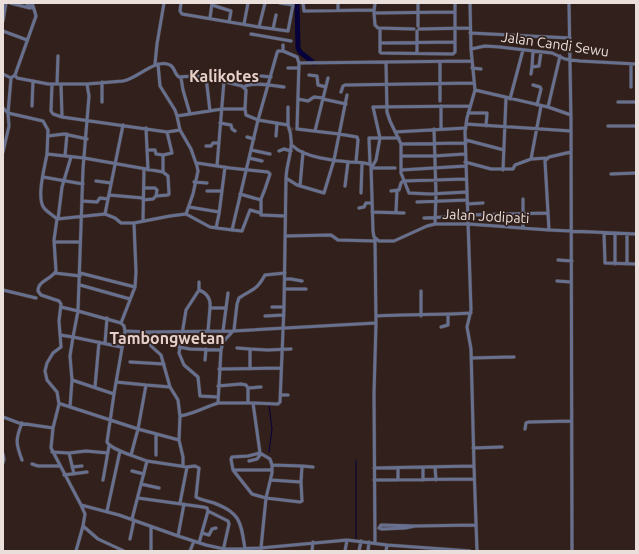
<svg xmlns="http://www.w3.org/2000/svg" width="639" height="554" font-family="Ubuntu,sans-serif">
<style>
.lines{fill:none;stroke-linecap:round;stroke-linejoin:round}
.stream{stroke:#06003b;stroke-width:1}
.river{stroke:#06003b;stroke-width:5}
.minor-tunnel{stroke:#4d3d38;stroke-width:3;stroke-dasharray:3 1.5;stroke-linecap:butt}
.minor-casing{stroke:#4b3b36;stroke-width:4}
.minor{stroke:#67708f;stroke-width:3}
.labels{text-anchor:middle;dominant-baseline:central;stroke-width:3.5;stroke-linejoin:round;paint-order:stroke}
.street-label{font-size:14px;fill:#ebdfdb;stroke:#31201b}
.quarter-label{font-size:16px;font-weight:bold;fill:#e7d0c9;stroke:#31201b}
</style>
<rect width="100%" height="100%" fill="#31201b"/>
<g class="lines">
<path class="stream" d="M269,405L272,429L269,452
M356,460V540"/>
<path class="river" d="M297,3L298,48L300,52L314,63"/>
<path class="minor-tunnel" d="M290,129H298"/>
<defs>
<path id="minor" d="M10,3L30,8
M26,3L34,9L36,16L15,75L17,78L48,84H87L123,81C137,79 155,58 170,65C175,67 174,74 179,77L194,76L206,77L242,86L246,90L245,109L246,115L258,120L288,125C296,146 287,158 286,178L284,307L280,402L278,404L253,403
M32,3L34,9
M181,3L180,11L182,14L259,27L265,3
M303,3L304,11L374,10
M338,3V10
M418,3V26
M470,3L471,49L475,90L467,118L465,132L471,310L467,327L471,349L474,466L477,551
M569,3L571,122L572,551
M212,5L231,11L229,22
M374,11L375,3
M210,18L212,3
M3,21L6,3
M244,24L248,3
M259,27L288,31L293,5L280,3
M273,29L276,15
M380,29V52L381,53L453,54L455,52V3
M414,29L378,28L375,25L374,13L455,12
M419,29L470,28
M3,31L27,40
M417,31V53
M470,33L570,38
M251,34L291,41
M380,43L455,42
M471,49L485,46L500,47L552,53L565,59L580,61L636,64
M283,51L297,57L299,63
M533,51L532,67L539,66L541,52
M386,62L387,112L390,121L401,144V173L409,193L430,194L467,192
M440,62V101
M155,64L157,44L164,3
M158,64L160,86L175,110L177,116L180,130L191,149L197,166L198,171L193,194L186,214L210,227L232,230L258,120L277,53L278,51H283V45
M631,64V87
M288,68H299
M472,68L481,69
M3,74L11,78
M531,74L532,67
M309,75L317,76L318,85L326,87
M261,76L271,77
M206,77L210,111
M181,78L183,90L190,114
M102,82V102
M52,84L51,111L53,114L62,117L167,132L180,130
M57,84L58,56
M61,84L62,117
M87,84L89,96L83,169L78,311L121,323L124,326L125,331
M533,85L540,87L541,89L537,105
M244,87C252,81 274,86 284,87
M475,90L548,107L571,115
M341,92L343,86L345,85L474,83
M298,99L308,101L314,97L323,98
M323,99L346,104
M510,99L523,50
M618,102H636
M32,106L33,81
M441,106V129
M288,107V125
M548,107L560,56
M3,108L8,113L43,121L48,130L47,154
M468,113H487L486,126
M177,116L222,109H245
M220,123L231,125L232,129L235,131
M466,124L571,131
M608,126H636
M146,128L148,170
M434,129L436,194L435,224
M315,131L328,78
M395,132L466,128
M48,136L64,134L87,139
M276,136L277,123
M247,137L254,139
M466,140L504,150
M401,144L466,143
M206,146H211L213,143H219
M293,146C303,157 335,161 350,162C357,162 365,162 371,165L373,231L374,237L379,241H394L427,226L435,224H468L549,230L636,234
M147,150H155L156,154L163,155
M251,150L270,154
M279,151L284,149L291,151
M3,152L9,126L8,113L11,78L15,75
M65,156L67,134
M401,156H434L465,154
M249,158L262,161
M531,159L548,158
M356,162L358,140L357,137L339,134L297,129L299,63L472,61
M465,162L491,169H513L515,165L531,159L541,106
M197,163L230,168L268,172L270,174L265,189L261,199V215L285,216
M370,164L369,138H399
M217,166L224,81
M372,167L376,160L380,138L373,107L470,106
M372,168H395
M401,170L466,166
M503,170L506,98
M611,174L636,173
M43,177L83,184
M286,178L297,185L324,193L334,160L347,95
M96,181L111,183
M194,182L207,183
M300,186L303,152
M345,186L348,162
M144,188H155L157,190L156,196
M207,191H221
M391,191L399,190L401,183L403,181L466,179
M361,193L362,163
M240,194L261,200
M109,195L143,198
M143,200L153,199L156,196L168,195L169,194L168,176L163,172V155L172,153L167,132
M82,201L97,202L100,198L108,199
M417,202L467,200
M467,204L483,203
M189,207L219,212
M359,208L364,207L366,203H372
M372,212L404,213
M396,212L397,190
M105,214L115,218L121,223H134
M468,215L548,213
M424,218L468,216
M57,219L105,214L123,125
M58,219L62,187L71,157
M143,221L144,169
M216,228L219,214L225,167
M523,228V199
M232,230L242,231L250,210L261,213
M549,230L545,161L549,157L571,152
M604,233L605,263L636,264
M615,233V264
M627,234V264
M285,236L331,235L338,240L375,241
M54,242H80
M558,260L572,261
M55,273L80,276
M80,273L135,287L136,272L134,223L170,216L186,214
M285,279H291L302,281
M557,281L571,282
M199,282V290L186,310L179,353L184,365L198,377L200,396L218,397
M80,285L130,299
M285,289H306
M3,290L36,298
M199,290C207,293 211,299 210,308
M272,307H284
M265,316L284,315
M376,316C408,314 439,315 471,313
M421,316V291
M121,323L135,287
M441,327L448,325V315
M234,330L237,304L239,298C254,288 256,291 265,275L285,273
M208,331L210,308H226
M223,331L228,293
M148,332L151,346L161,355L170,387L178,400L180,416
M60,335L73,337L78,311L61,307
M105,343L107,318
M179,347L190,349L221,350
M237,348L250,349
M471,358L514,357
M205,360L206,349
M130,362L164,364
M219,369L281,368
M250,369V349L268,350L291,349
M116,382L146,385L138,429L131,455
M146,385L170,387
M218,386L241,384L246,385L248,388V402
M95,387L99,342
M248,388L261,387
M114,394L72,380L70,356L73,337L121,347
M281,395H288
M59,404L57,392L47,380L45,371L47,363L53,353L61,347L59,321L61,304L59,301L41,295L38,291C38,280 51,280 56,271L54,240L57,219C53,215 47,212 44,208C36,198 45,166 47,154L84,158L163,172
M70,407L72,380
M3,417L19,423L53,428L51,448L81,505L119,515L178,536L206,545L224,549L261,548L266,498L272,473V465L270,459L260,453L253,403H218
M22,423C15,440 16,444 22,460
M53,428L59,404H61L138,429L179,440L180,416C194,414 205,407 218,403L221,350L223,342L233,331L376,323L375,239
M525,429L526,423L529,422L571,421
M156,434V455
M179,440L183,457V466
M473,448L502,447
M52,452L69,453L86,451L108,453
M69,453L74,474
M260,453L248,456L232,457L231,459L233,470L252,494L266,498L300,502L302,501L301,482L271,480
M3,454L4,459L3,463
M147,461L187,467L180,503
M249,461L257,459L261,454
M32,464L38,466H59
M272,465L302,466L301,482
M302,466L313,467
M72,467L82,466
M187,467L195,466L199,468L196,497C201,500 208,501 214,503C241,513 241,523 245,549
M435,467L436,480
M374,468L474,466
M398,468V480
M423,468V480
M233,470H272
M132,471L144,474
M64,475L87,472
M103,480L109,446
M374,480L474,479
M141,484L159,488
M138,498L203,507L207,508L208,511L228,521L229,524L223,551
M81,505L85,514L83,526L98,539L124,551
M107,511L120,451
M132,519L147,461C137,457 111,450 107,442L114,394L125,331L148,332L233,331
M415,526L405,528L382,529L379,528L381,525L415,526L476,525
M202,533L209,535L212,529L216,528
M178,536L184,504
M130,539L134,520
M199,543L208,511
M375,543L374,394L376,323
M76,551L83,526
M151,551V527
M190,551L194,541
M261,551V548L347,540L387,545L470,551
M312,551L313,542
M345,551L347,540
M359,551L361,541
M368,551L369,542
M386,551L387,545"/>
</defs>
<use href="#minor" class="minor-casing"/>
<use href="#minor" class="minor"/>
</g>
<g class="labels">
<g class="street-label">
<text transform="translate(555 44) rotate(8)">Jalan Candi Sewu</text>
<text transform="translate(486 216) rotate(3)">Jalan Jodipati</text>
</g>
<g class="quarter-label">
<text x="224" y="76">Kalikotes</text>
<text x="167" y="338">Tambongwetan</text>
</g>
</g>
<rect width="639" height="554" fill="none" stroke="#ebdfdb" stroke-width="8"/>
</svg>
